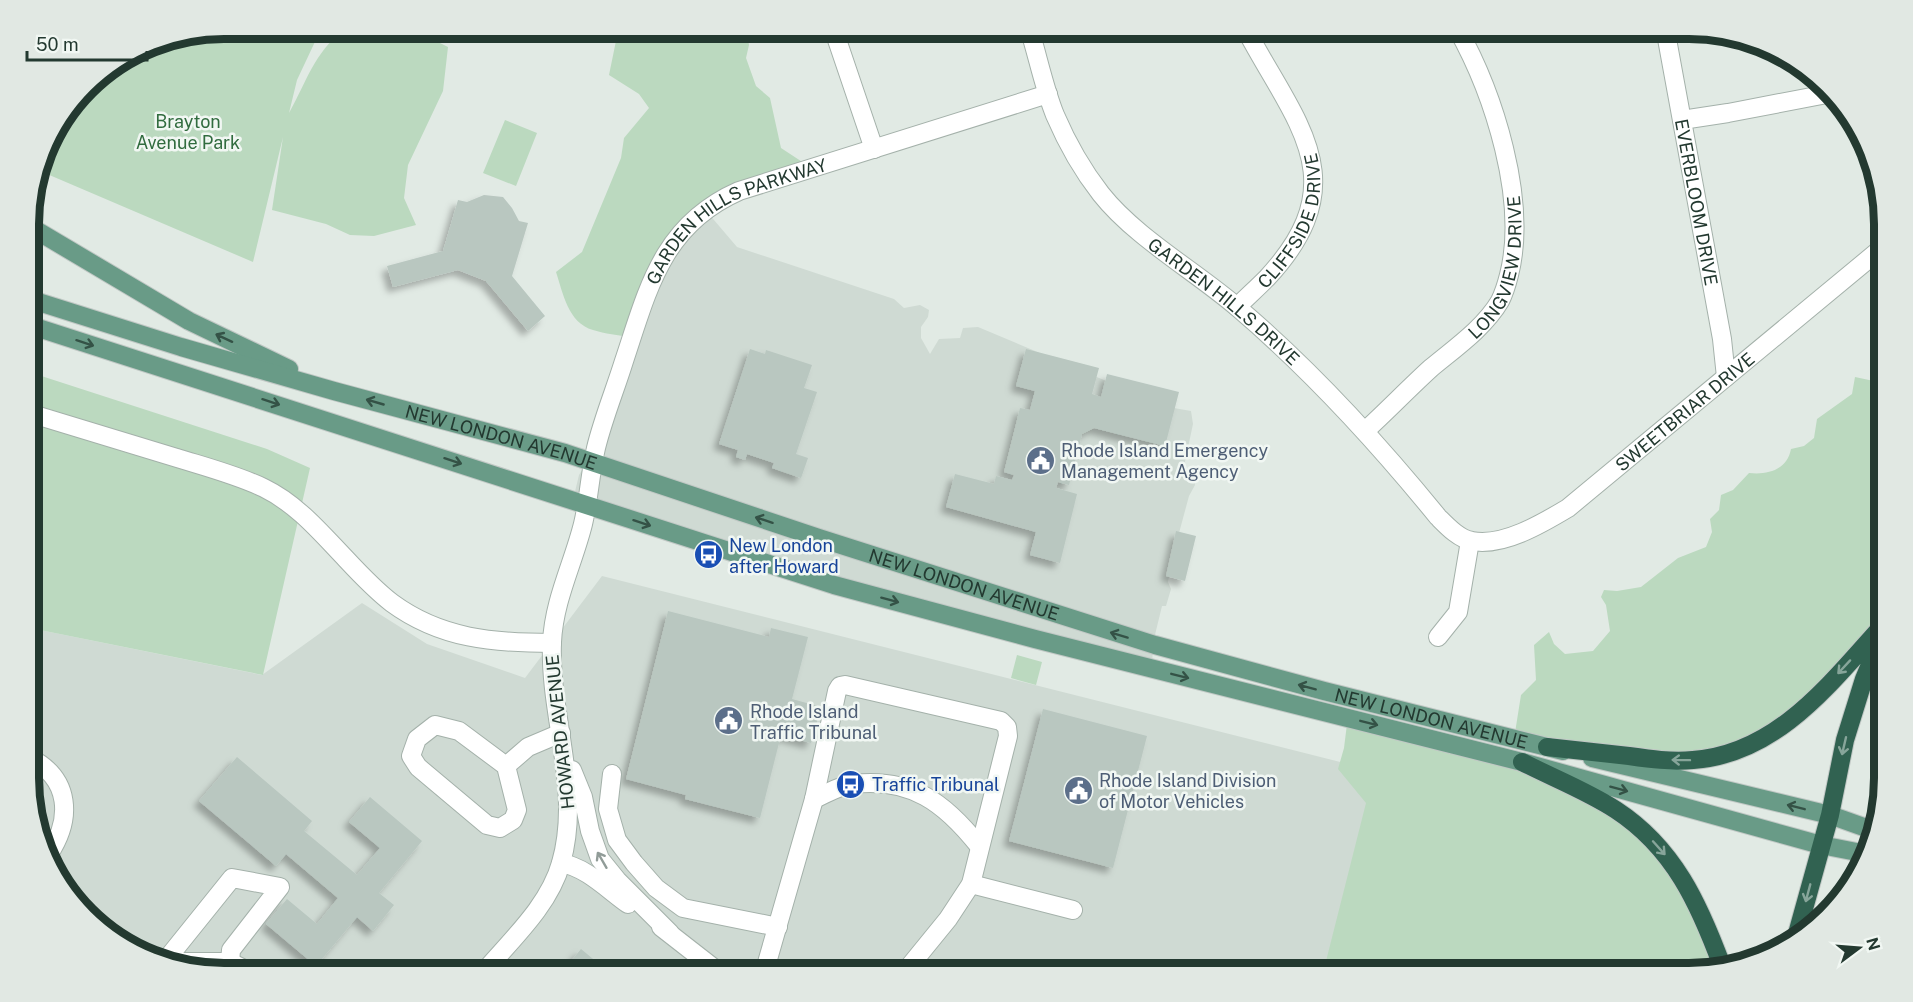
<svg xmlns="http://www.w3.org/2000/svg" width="1913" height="1002" font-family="'Public Sans',sans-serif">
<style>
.built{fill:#cfdad3}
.green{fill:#bbd9bf}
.building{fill:#b9c7c0;filter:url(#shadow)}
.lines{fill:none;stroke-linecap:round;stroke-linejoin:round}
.minor-casing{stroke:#a4b1aa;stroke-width:20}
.major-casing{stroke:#c1c8c5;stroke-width:20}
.highway-casing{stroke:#c1c8c5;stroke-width:20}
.minor{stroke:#fff;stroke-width:18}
.major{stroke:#699b87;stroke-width:18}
.highway{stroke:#316251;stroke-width:18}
.oneway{stroke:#345246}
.oneway2{stroke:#87a59a}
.oneway3{stroke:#919c98}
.labels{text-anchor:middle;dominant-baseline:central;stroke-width:5;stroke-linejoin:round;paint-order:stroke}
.park-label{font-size:18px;fill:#316c3f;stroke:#f1f7f3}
.street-label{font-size:18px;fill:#233930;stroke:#f1f7f3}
.service-label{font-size:18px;fill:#4e5e75;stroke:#f1f7f3;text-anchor:start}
.transit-label{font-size:18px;fill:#164399;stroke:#f1f7f3;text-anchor:start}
.rim{fill:none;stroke:#233930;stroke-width:8}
</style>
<defs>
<filter id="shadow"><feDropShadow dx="-5.5" dy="5.5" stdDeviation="3" flood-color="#0004"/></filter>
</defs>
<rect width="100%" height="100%" fill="#e1eae4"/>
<path class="built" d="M708,213L737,247L894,299L904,308L920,305L929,310L928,317L921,327V338L930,354L939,339L960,338L963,328L978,327L1168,407L1191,411L1193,424L1183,471L1194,477L1195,485L1189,496L1172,559L1168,582L1171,589L1166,606H1162L1153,643L1152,669L572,504L579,475L585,465L651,274Z
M602,576L1495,801L1666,973H224L137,953L62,887L30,804V628L262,675L362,603L427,644L525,678Z"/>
<path class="green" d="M224,28L321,29L297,80L289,113C308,79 313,55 344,29H404L434,40L448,47L443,91L408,165L404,198L416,225L374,236L350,235L326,224L272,210L283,137L253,262L40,171L48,138L95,77L149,43Z
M621,29H746L749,45L746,58L756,86L770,98L781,148L813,169L726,198L683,234L631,337C618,335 605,334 593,330C568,323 563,293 556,272L582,252L621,158L624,138L649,108L639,94L609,75L617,36Z
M505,120L537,133L516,186L483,173Z
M29,372L267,449L310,468L263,675L30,628Z
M1855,377L1883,383L1884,611L1797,716L1694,762L1514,739L1521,695L1536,680L1534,645L1549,632L1554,644L1565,654L1593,651L1610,631L1606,605L1601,597L1604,590L1617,591L1641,587L1678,558L1706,547L1712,532L1710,519L1719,510L1721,495L1733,490L1749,473C1768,475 1787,470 1791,449L1804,446L1814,438L1817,419L1852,394Z
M1017,655L1042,662L1036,685L1011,678Z
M1347,724L1510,766L1618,817L1679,881L1717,968L1702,973H1323L1366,803L1338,769L1344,748Z"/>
<path class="building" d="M484,195L503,197L512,208L519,221L528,223L512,276L545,316L528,331L486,281L458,270L393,287L387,266L443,251L458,200L467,202Z
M750,349L765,354L766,350L812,365L804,388L817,392L796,454L808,458L801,478L772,468L774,463L747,454L745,460L736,457L738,450L719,444Z
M1026,349L1099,368L1092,394L1101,397L1107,374L1179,392L1165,446L1094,428L1082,434L1069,485L1058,482L1056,488L1077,494L1060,563L1030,555L1036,532L946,507L955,474L994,484L996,476L1012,480L1014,475L1004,472L1020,408L1030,410L1035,391L1016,386Z
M1176,531L1196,536L1185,581L1166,576Z
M668,611L769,637L771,628L808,637L792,699L821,707L811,743L781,735L760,818L685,799L686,795L626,779Z
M1043,709L1147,736L1113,868L1009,841Z
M237,757L312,821L304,831L357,875L380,848L349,822L370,797L422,841L379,893L394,905L373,931L357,917L316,966L266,924L287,899L317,924L338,898L286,854L276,866L199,801Z
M581,949L610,973H578L568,965Z"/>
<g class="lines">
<defs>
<g id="minor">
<path d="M833,28L874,149"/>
<path id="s1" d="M1029,28C1038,57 1044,88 1055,115C1067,143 1083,171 1101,194C1135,237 1195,271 1237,307C1311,370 1377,442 1438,517C1447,526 1459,539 1472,541C1503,547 1543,523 1568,508L1883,247"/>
<path id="s2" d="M1665,28L1722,339L1726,377"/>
<path d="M1682,120L1728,113L1827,94"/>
<path id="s3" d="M1237,307C1247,297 1257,288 1267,278C1358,180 1295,123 1245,28"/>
<path d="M29,413C79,428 128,443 177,458C206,467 237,475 264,488C297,504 321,533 346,559C360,574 375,590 392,603C441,639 494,643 552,643"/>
<path id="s4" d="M1365,431C1388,410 1409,388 1431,368C1455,348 1484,328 1500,301C1504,293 1507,283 1509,275C1528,200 1494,94 1457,28"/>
<path d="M1438,637L1458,612L1470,541"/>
<path d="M30,758C71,779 72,819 49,854"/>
<path d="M506,766L459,731L435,725L417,739L411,756L418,767L487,825L500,828L513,820L517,810L506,766L528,747L561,733"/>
<path d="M572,770L583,797L590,831L600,859L617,880L670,933"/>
<path d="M612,774L608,809L617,840L634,863L656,888L683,908L778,927"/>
<path d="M814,799C826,794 840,785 853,784C911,777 945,803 979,846"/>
<path d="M561,863C586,867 608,890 628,904"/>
<path d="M971,884L1073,910"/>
<path d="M661,927L720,973"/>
<path d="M166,960L232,878L280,887L231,950L230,962"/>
<path d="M173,962H230L252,973"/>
<path id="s5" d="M483,973C511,940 549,906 561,863C582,789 549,717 552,642C554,600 573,564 583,524C589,499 590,473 596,448C603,419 615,390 624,361C648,289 662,225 739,191L1048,94"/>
<path d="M764,973L814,799L837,691L840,686L845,685L1001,721L1007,727L1008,736L971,884L948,919L904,973"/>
</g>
<g id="major">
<path d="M29,226L189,321L289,369"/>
<path id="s6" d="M29,299L181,347L334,391L565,453L819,538L1155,645L1324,691L1563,751"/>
<path d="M29,325L834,585L1035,639L1522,762L1821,845L1867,854"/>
<path d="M1592,758L1830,815L1872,830"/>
</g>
<path id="highway" d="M1547,747C1574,750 1602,753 1629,756C1650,759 1671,762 1693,760C1778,754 1831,682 1884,624
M1522,762C1553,778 1587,791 1616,810C1674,848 1699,904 1722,966
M1795,941L1830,815L1845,740L1864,679L1884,631"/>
</defs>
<use href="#minor" class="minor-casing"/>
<use href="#major" class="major-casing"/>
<use href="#highway" class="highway-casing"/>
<use href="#minor" class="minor"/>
<use href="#major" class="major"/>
<use href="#highway" class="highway"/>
</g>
<defs><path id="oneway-shaft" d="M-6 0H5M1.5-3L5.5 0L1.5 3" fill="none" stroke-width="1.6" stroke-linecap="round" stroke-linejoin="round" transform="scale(1.5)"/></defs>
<g class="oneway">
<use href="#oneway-shaft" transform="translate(224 338) rotate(-155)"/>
<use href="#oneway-shaft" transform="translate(85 343) rotate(18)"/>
<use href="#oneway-shaft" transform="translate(271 402) rotate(18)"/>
<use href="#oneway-shaft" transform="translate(375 402) rotate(-164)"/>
<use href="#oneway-shaft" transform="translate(453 461) rotate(18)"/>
<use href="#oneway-shaft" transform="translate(764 520) rotate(-162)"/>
<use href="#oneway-shaft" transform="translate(642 523) rotate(18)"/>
<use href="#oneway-shaft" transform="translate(890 600) rotate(15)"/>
<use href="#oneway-shaft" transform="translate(1119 635) rotate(-163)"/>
<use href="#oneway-shaft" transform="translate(1180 676) rotate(14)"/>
<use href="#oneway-shaft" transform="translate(1307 687) rotate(-165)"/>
<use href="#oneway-shaft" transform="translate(1369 723) rotate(14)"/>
<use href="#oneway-shaft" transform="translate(1619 789) rotate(15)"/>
<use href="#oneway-shaft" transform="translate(1796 807) rotate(-166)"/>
</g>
<g class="oneway2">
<use href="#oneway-shaft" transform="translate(1844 667) rotate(133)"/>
<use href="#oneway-shaft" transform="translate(1844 746) rotate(103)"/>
<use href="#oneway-shaft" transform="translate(1681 760) rotate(-179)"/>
<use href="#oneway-shaft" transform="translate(1659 848) rotate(48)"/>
<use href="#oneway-shaft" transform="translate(1808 893) rotate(105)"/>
</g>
<use class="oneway3" href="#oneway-shaft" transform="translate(602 860) rotate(-120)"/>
<defs>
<symbol id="civic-disc" viewBox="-11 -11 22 22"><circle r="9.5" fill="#5c6f8a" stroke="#f1f7f3"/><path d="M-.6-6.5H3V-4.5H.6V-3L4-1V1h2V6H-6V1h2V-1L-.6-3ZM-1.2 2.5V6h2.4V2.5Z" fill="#fff"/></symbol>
<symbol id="bus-disc" viewBox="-11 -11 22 22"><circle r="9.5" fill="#1a4fb4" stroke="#f1f7f3"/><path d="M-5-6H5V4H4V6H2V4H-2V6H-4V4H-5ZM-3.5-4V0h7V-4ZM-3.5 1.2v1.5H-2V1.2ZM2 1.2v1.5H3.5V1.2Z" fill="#fff"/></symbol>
</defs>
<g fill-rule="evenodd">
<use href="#civic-disc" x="1024" y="444" width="33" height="33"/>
<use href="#bus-disc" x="692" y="538" width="33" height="33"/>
<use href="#civic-disc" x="712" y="704" width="33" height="33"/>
<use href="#bus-disc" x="834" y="768" width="33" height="33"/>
<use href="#civic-disc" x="1062" y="774" width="33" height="33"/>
</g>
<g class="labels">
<g class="park-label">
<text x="188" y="121">Brayton<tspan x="188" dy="21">Avenue Park</tspan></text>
</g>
<g class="street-label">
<text stroke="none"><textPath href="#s2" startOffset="177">EVERBLOOM DRIVE</textPath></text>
<text stroke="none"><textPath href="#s3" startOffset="106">CLIFFSIDE DRIVE</textPath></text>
<text stroke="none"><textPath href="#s5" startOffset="843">GARDEN HILLS PARKWAY</textPath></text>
<text stroke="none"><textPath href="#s4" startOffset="219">LONGVIEW DRIVE</textPath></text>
<text stroke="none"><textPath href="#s1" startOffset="346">GARDEN HILLS DRIVE</textPath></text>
<text stroke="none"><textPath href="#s1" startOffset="948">SWEETBRIAR DRIVE</textPath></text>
<text stroke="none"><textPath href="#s6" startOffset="492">NEW LONDON AVENUE</textPath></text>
<text stroke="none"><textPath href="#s6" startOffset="978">NEW LONDON AVENUE</textPath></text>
<text stroke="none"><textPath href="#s6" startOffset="1464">NEW LONDON AVENUE</textPath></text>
<text transform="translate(560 732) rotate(-96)">HOWARD AVENUE</text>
</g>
<g class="service-label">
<text x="1061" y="450">Rhode Island Emergency<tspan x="1061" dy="21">Management Agency</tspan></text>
<text x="750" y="711">Rhode Island<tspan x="750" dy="21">Traffic Tribunal</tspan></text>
<text x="1099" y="780">Rhode Island Division<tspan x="1099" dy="21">of Motor Vehicles</tspan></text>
</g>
<g class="transit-label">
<text x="729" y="545">New London<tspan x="729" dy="21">after Howard</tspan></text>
<text x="872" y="784">Traffic Tribunal</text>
</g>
</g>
<path d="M0 0H1913V1002H0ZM224 39H1689A185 185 0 0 1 1874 224V778A185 185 0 0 1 1689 963H224A185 185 0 0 1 39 778V224A185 185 0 0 1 224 39Z" fill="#e1e8e3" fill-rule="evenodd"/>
<path class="rim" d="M224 39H1689A185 185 0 0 1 1874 224V778A185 185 0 0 1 1689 963H224A185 185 0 0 1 39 778V224A185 185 0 0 1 224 39Z"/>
<g transform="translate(1859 948) rotate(74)" stroke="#f1f7f3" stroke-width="4.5" paint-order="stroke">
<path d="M0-4.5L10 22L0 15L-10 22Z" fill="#233930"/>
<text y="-9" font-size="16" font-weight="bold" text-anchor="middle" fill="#233930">N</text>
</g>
<path d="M27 51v9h120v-9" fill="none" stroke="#233930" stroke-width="3"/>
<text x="36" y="51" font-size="18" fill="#233930" stroke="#f1f7f3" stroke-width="4.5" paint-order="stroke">50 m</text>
</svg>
